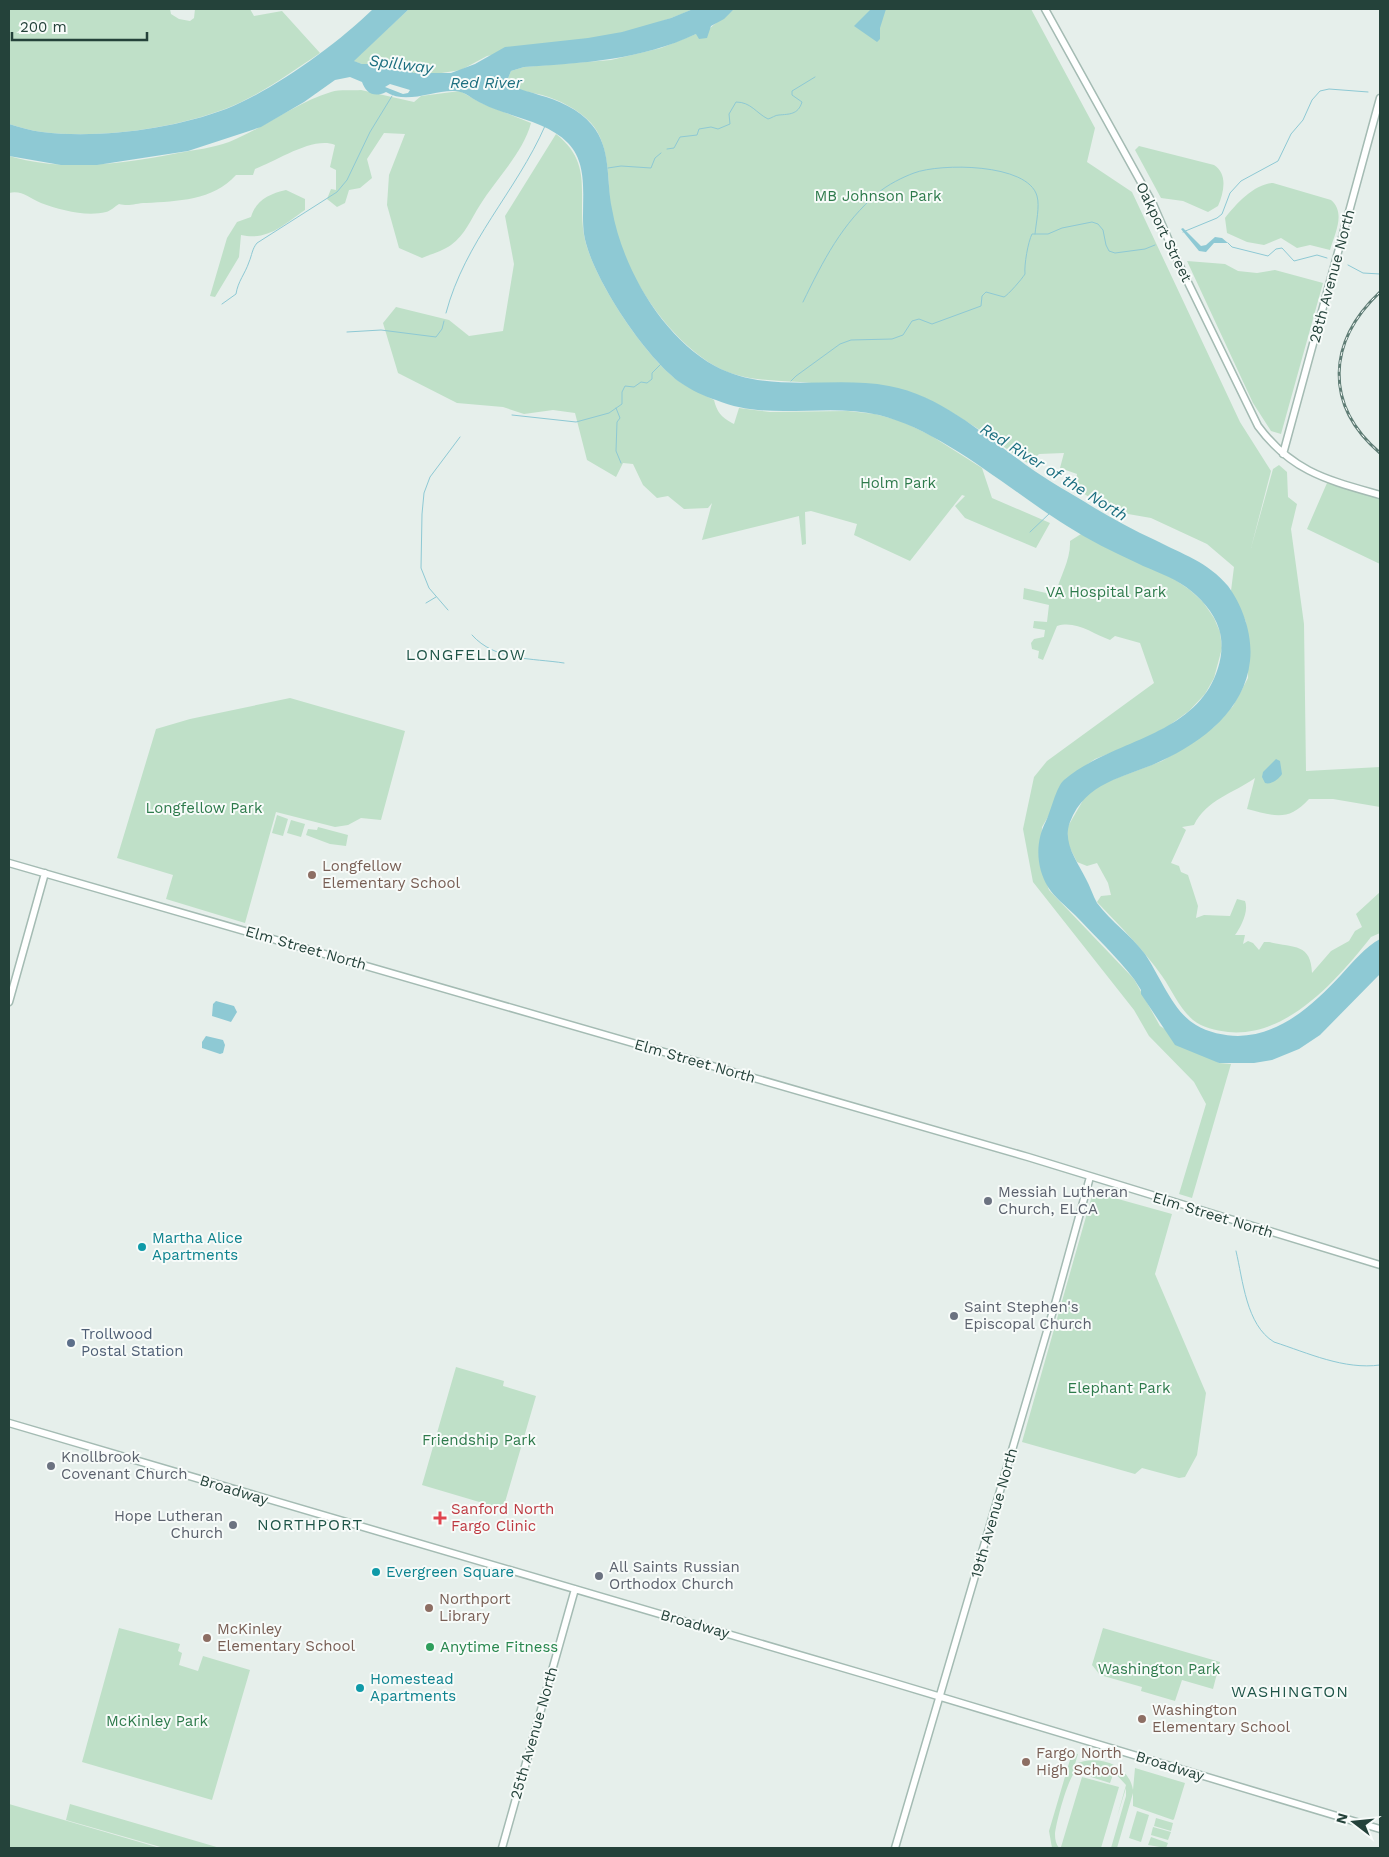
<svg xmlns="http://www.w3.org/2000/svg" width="1389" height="1857" font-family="'Work Sans',sans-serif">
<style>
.green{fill:#bfe0c8}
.water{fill:#8ec9d4;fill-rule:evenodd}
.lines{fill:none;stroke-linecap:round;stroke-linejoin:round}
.stream{stroke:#8ec9d4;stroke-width:1}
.secondary-casing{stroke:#a4bbb3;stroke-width:9}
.secondary{stroke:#fff;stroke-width:6}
.rail-casing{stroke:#5f7d75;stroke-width:3}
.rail{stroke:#f7fbf9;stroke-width:1;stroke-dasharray:4;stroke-linecap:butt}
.education-dot{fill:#8d6e63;stroke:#f7fbf9;stroke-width:2}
.worship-dot{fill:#6b7280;stroke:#f7fbf9;stroke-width:2}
.culture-dot{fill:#0f9aa8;stroke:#f7fbf9;stroke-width:2}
.service-dot{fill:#5c6f8a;stroke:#f7fbf9;stroke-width:2}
.health-dot{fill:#e0444e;stroke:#f7fbf9;stroke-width:2}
.leisure-dot{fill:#2e9e5b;stroke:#f7fbf9;stroke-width:2}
.labels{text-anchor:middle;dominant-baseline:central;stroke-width:4;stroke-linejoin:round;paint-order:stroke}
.park-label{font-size:15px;fill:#2d7a4b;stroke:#f7fbf9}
.street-label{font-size:15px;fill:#24423a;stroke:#f7fbf9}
.education-label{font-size:15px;fill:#785e54;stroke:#f7fbf9;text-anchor:start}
.worship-label{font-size:15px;fill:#5b616d;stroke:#f7fbf9;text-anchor:start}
.culture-label{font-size:15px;fill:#0d838f;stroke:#f7fbf9;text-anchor:start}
.service-label{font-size:15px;fill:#4e5e75;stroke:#f7fbf9;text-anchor:start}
.health-label{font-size:15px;fill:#be3a42;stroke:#f7fbf9;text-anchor:start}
.leisure-label{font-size:15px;fill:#27864d;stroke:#f7fbf9;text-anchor:start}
.water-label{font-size:16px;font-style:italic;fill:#1c6f80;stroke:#f7fbf9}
.neighbourhood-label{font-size:16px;letter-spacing:1px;fill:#1f5548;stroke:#f7fbf9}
</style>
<rect width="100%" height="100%" fill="#e6efeb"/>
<path class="green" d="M9,9H170L171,14L179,19L190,21L194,18L195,9H250L254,16L282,11L320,53C290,73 259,96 225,109C172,129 98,139 42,132C31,131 20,127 9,124Z
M409,9H693C629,38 556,44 487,56L461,70L435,74L414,73L399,67L383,64H362L353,61Z
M734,9H1031L1095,128L1087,162L1132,192L1240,422L1271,471L1251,548L1273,469L1279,465L1287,472L1288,497L1297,504L1291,529L1304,624L1306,771L1380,767V807L1333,799H1309C1288,822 1275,816 1247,809L1255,778C1234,793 1206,800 1194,825L1182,827L1186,830L1171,863L1179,866L1181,872L1188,875L1198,906L1196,918L1204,915L1230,916L1237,899L1245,901C1249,911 1241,927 1235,935H1245L1243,944L1248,941L1253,943L1259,950L1264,942H1269C1294,948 1311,943 1312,973L1331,951L1349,941L1355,931L1362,927L1356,914L1380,892V933L1371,937C1338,979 1287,1038 1228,1032C1215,1030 1203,1028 1193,1020C1179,1008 1172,990 1162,976C1143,949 1120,926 1097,902L1101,896L1111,895L1108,883L1097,863L1087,866L1077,862L1068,844L1067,828L1086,795L1104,783L1162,761L1192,743L1214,727L1233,706L1248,678L1246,622L1231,591L1234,567L1207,544L1151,518L1111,511L1075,488L1077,474L1060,468L1064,453L1039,454L1029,464C999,444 969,421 937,404C931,401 923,396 916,395C879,388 838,385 800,382C771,380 741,381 715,366C663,336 616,262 610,202C608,177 609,143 591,123C578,109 559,100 542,95C530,92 515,91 507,81L511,71L524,67L611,60L661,48L696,34L707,33C709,26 727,16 734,9Z
M361,90L414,102L421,96L460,91L481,103L531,123C523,153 496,179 480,205C471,219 465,235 451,245C443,251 431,254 422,258L399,248L387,205L389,175L405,134L384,133L367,159L372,178L360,188L349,190L345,203L337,207L327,199L331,189L336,190V170L330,167L335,145C313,136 277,161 255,169L253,175H236C213,201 177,201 146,203C135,203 130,207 119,204C115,206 111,211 106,212C86,217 60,210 41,203C29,198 22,190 9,193V156C65,172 121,164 178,153C194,150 213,148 229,142C264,128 295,103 331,92C340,89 352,91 361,90Z
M556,134C594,164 577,194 584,235C591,276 646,359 680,382C691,389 703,394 714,400C717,412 721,417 732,423L734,424L739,408L770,412L848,411L875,414L901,421L930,435L982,468L992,498L1050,523L1036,548L965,518L955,506L965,496L962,495L910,561L854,535L857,524L811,511L805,512L806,544L802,545L799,516L702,540L712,503L708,508L684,509L668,496L657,498L643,485L633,464L623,463L616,477L587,460L575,413L553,410L524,414L503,407L457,403L398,373L383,323L396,307L449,320L469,336L503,331L514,264L505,216Z
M1139,146L1214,165C1228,174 1224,192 1218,206L1208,212L1183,201L1161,198L1135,150Z
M1273,183L1331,200C1346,213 1335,233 1330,250L1310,245L1297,248L1281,238L1264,245L1247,242L1227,233L1225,218C1236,204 1254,184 1273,183Z
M286,190L305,199V210C283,225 268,241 241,235L239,257L215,297L210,296L227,238L237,222L251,217C256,200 269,194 286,190Z
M1187,261L1225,264L1238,271L1257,273L1275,270L1323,283L1281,434L1271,431L1253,403Z
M1327,483L1380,499V564L1307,529Z
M1081,534L1174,579L1190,590L1203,602L1214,618L1220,632L1222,648L1214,678L1205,694L1189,711L1167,727L1136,743L1095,759L1071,776L1055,799V805L1042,827L1040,865L1049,890L1134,979L1160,1026L1219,1063L1231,1064L1192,1198L1179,1194L1206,1104L1194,1082L1149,1036L1134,1010L1033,882L1023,829L1034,777L1047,761L1154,683L1140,643L1115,636L1110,640C1093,634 1076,620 1057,626L1043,660L1038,658L1039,651L1032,649L1031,643L1034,639L1044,637L1045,630L1033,628L1034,621L1047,622L1049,605L1023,599L1024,588L1055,595C1060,577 1071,559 1070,541Z
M290,698L405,731L381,820L361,818L348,825L335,827L276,812L245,923L166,899L173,875L117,858L156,729L190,719Z
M277,815L288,819L283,836L272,833Z
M291,820L305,824L301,837L287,833Z
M318,827L348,835L346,846L330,844L306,835L308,829L317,830Z
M1093,1192L1172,1214L1155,1274L1206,1393L1197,1455L1185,1477L1179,1478L1142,1468L1135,1474L1022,1442Z
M456,1367L504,1381L503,1386L536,1396L503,1509L422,1485Z
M119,1628L180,1644L178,1651L182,1653L179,1665L198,1671L203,1656L250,1670L212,1800L82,1762Z
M1103,1628L1220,1662L1213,1689L1182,1680L1175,1701L1141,1691L1142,1687L1100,1675L1092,1665Z
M1072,1753L1078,1754L1075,1764C1097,1754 1129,1764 1133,1790L1135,1768L1185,1783L1174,1819L1173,1820L1133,1806V1793L1117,1848H1111L1126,1796V1788L1117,1817L1126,1785L1114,1772L1110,1783L1091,1777L1094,1766C1088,1766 1081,1767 1076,1771C1068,1777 1056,1823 1055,1834C1055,1840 1056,1844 1059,1848H1052L1049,1831Z
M1082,1777L1119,1787L1101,1848L1061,1847Z
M9,1804L160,1848H9Z
M70,1804L220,1848H164L66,1820Z
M1137,1811L1149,1815L1141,1842L1129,1838Z
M1156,1818L1173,1823L1171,1831L1154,1826Z
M1153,1827L1171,1832L1168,1840L1151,1835Z
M1151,1837L1168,1843L1166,1848L1148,1845Z"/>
<path class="water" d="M373,9H409L354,61L362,64H383L399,67L414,73H451L475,64L505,47L588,38L622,32L671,18L693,9H734L724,19L711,26L707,38L699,39L696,34C641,60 584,63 524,67L511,71L507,81C517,90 527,91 539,95C558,100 579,109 592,125C612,149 606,180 612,209C622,267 662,337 715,366C768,395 833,375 889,386C939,395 979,431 1018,459C1039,475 1063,489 1085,502C1107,516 1131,529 1155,540C1182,554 1208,562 1228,586C1243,606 1253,636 1250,661C1245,709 1203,742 1161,761C1125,778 1086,781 1070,822C1062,842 1077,861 1086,879C1090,886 1093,896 1097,903C1111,922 1131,935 1145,954C1160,976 1173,1012 1196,1025C1207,1032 1225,1036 1238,1036C1281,1035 1314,1004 1341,975C1353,962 1365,947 1380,939V974L1320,1035L1299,1049L1272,1060L1254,1063H1219L1175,1045L1141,994V990L1134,979C1116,956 1095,936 1075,915C1066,906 1055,898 1048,887C1036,867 1035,842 1046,821C1051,811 1056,787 1064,780C1112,739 1197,737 1218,668C1222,656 1223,641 1219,629C1214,612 1200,597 1186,587C1171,576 1153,571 1137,563C1113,552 1089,540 1067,526C1010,491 944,431 879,415C825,402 769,422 716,400C704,396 691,390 681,383C646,359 590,275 584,234C580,204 591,167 568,143C547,121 509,117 483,104C473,100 465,91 455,91C432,90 407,105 386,92C374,98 366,93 362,82L350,77L335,80L304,102L261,127L188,151L97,165H61L9,156V124C20,127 31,131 42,132C98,139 173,129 226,109C274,90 336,45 373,9ZM390,84L410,90L408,93L403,94L385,87Z
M871,9H886L880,28V39L877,42L854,26Z
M1183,228L1201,246L1206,245L1215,237L1222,238L1228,243H1214L1206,252L1199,251L1181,229Z
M1276,759L1280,761L1282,774C1279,779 1271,785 1265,783L1262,777L1263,772Z
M216,1001L234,1006L237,1012L231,1022L212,1016L213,1004Z
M206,1036L223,1040L225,1045L223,1053L220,1054L202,1048V1042Z"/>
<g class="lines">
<path class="stream" d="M667,149L674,148L680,137L697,135L699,129L711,127L718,129L730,124L729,114L736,102C751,102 756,113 768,119C772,118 775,115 779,115C789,114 798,115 802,102L792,95V91L815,77
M608,168L621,166L651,168L655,158L661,153
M1183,232L1217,218L1222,214L1230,193L1241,181L1278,161L1291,134L1303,120L1312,100L1320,91L1329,89L1368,92
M1228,243L1232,247L1268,256L1276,249L1282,248L1294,261L1317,255L1327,258
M1348,265L1363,273L1380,274
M803,302C823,261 842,223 878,193C887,185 903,177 914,173C940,163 1028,163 1037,196C1040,206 1036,223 1035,234
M222,304L236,294C238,281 245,274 249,262C252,255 252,249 257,243L337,192L347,180L370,132L392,96
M446,313C465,241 516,192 545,126
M347,332L381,330L436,337L442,329L444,321
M791,381L796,376L840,344L851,340L892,339L903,335L912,321L919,319L932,324L981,306L982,296L986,292L1004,297C1008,295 1022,279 1025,274C1024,265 1028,242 1032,234H1048L1062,228L1092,222L1098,224L1103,230L1106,245L1109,251L1115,253L1145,249L1155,245
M616,408L620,418L617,422L616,451L621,463
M512,415L576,422L609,413L622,404V392L625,386L634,387L641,382L647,383L652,379V373L662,363
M1030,532L1050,513
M426,603L436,597
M448,610L429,588L421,568L422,514L424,493L430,477L460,437
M472,635C495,661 532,658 564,663
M1236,1251C1243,1280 1246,1325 1274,1342C1308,1353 1344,1370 1380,1365"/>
<defs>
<path id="secondary" d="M1045,9L1153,204L1179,264L1258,426C1292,472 1328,480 1380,495
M1283,454L1380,98
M9,863L1028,1157L1380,1265
M9,1002L45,873
M9,1423L881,1679L1380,1829
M502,1848L575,1589
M895,1848L1055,1304L1090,1177"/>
</defs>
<use href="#secondary" class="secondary-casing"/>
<use href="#secondary" class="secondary"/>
<defs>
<path id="rail" d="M1380,292C1327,342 1324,405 1380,453"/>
</defs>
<use href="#rail" class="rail-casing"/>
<use href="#rail" class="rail"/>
</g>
<g class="education-dot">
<circle cx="312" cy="875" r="5"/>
<circle cx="429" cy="1608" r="5"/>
<circle cx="207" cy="1638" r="5"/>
<circle cx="1142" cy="1719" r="5"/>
<circle cx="1026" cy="1762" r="5"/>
</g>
<g class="worship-dot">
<circle cx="988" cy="1201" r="5"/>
<circle cx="954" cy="1316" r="5"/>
<circle cx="51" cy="1466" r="5"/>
<circle cx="233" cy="1525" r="5"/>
<circle cx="599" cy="1576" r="5"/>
</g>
<g class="culture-dot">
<circle cx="142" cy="1247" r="5"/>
<circle cx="376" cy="1572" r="5"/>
<circle cx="360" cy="1688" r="5"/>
</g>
<circle class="service-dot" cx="71" cy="1343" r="5"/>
<path class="health-dot" d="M437.5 1510.5h5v5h5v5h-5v5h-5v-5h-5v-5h5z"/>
<circle class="leisure-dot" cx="430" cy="1647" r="5"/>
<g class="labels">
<g class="park-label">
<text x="878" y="196">MB Johnson Park</text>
<text x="898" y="483">Holm Park</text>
<text x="1106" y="592">VA Hospital Park</text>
<text x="204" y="808">Longfellow Park</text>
<text x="1119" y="1388">Elephant Park</text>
<text x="479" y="1440">Friendship Park</text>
<text x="1159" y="1669">Washington Park</text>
<text x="157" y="1721">McKinley Park</text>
</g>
<g class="street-label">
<text transform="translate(1164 232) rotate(64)">Oakport Street</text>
<text transform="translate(1332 276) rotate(-75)">28th Avenue North</text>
<text transform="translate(306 948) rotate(16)">Elm Street North</text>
<text transform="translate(695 1061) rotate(16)">Elm Street North</text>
<text transform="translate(1213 1215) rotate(17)">Elm Street North</text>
<text transform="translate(234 1490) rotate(17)">Broadway</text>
<text transform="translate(994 1513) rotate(-74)">19th Avenue North</text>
<text transform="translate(695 1624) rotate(16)">Broadway</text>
<text transform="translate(534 1733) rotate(-74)">25th Avenue North</text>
<text transform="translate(1170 1766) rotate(17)">Broadway</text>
</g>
<g class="education-label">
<text x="322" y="866">Longfellow<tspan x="322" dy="17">Elementary School</tspan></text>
<text x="439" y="1599">Northport<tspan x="439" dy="17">Library</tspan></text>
<text x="217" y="1629">McKinley<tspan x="217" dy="17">Elementary School</tspan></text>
<text x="1152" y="1710">Washington<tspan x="1152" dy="17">Elementary School</tspan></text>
<text x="1036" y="1753">Fargo North<tspan x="1036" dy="17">High School</tspan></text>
</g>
<g class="worship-label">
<text x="998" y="1192">Messiah Lutheran<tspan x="998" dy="17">Church, ELCA</tspan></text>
<text x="964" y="1307">Saint Stephen's<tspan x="964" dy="17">Episcopal Church</tspan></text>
<text x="61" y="1457">Knollbrook<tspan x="61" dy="17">Covenant Church</tspan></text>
<text x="223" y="1516" text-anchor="end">Hope Lutheran<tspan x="223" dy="17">Church</tspan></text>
<text x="609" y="1567">All Saints Russian<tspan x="609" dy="17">Orthodox Church</tspan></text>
</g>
<g class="culture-label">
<text x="152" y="1238">Martha Alice<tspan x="152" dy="17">Apartments</tspan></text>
<text x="386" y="1572">Evergreen Square</text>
<text x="370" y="1679">Homestead<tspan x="370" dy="17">Apartments</tspan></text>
</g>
<g class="service-label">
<text x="81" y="1334">Trollwood<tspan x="81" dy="17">Postal Station</tspan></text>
</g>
<g class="health-label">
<text x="451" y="1509">Sanford North<tspan x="451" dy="17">Fargo Clinic</tspan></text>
</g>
<g class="leisure-label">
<text x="440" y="1647">Anytime Fitness</text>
</g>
<g class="water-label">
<text transform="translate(401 64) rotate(7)">Spillway</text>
<text x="486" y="82">Red River</text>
<text transform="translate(1054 472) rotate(32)">Red River of the North</text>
</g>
<g class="neighbourhood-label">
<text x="466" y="654">LONGFELLOW</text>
<text x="310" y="1524">NORTHPORT</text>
<text x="1290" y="1691">WASHINGTON</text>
</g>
</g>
<rect width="1389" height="1857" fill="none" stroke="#24423a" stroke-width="20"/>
<g transform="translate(1354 1822) rotate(286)" stroke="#f7fbf9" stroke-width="4" paint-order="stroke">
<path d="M0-4L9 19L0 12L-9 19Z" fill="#24423a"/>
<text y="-8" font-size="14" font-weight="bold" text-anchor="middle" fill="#24423a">N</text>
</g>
<path d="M12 32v8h135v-8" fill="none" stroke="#24423a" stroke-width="2.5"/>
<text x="20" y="32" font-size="15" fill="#24423a" stroke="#f7fbf9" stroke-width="4" paint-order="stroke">200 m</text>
</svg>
